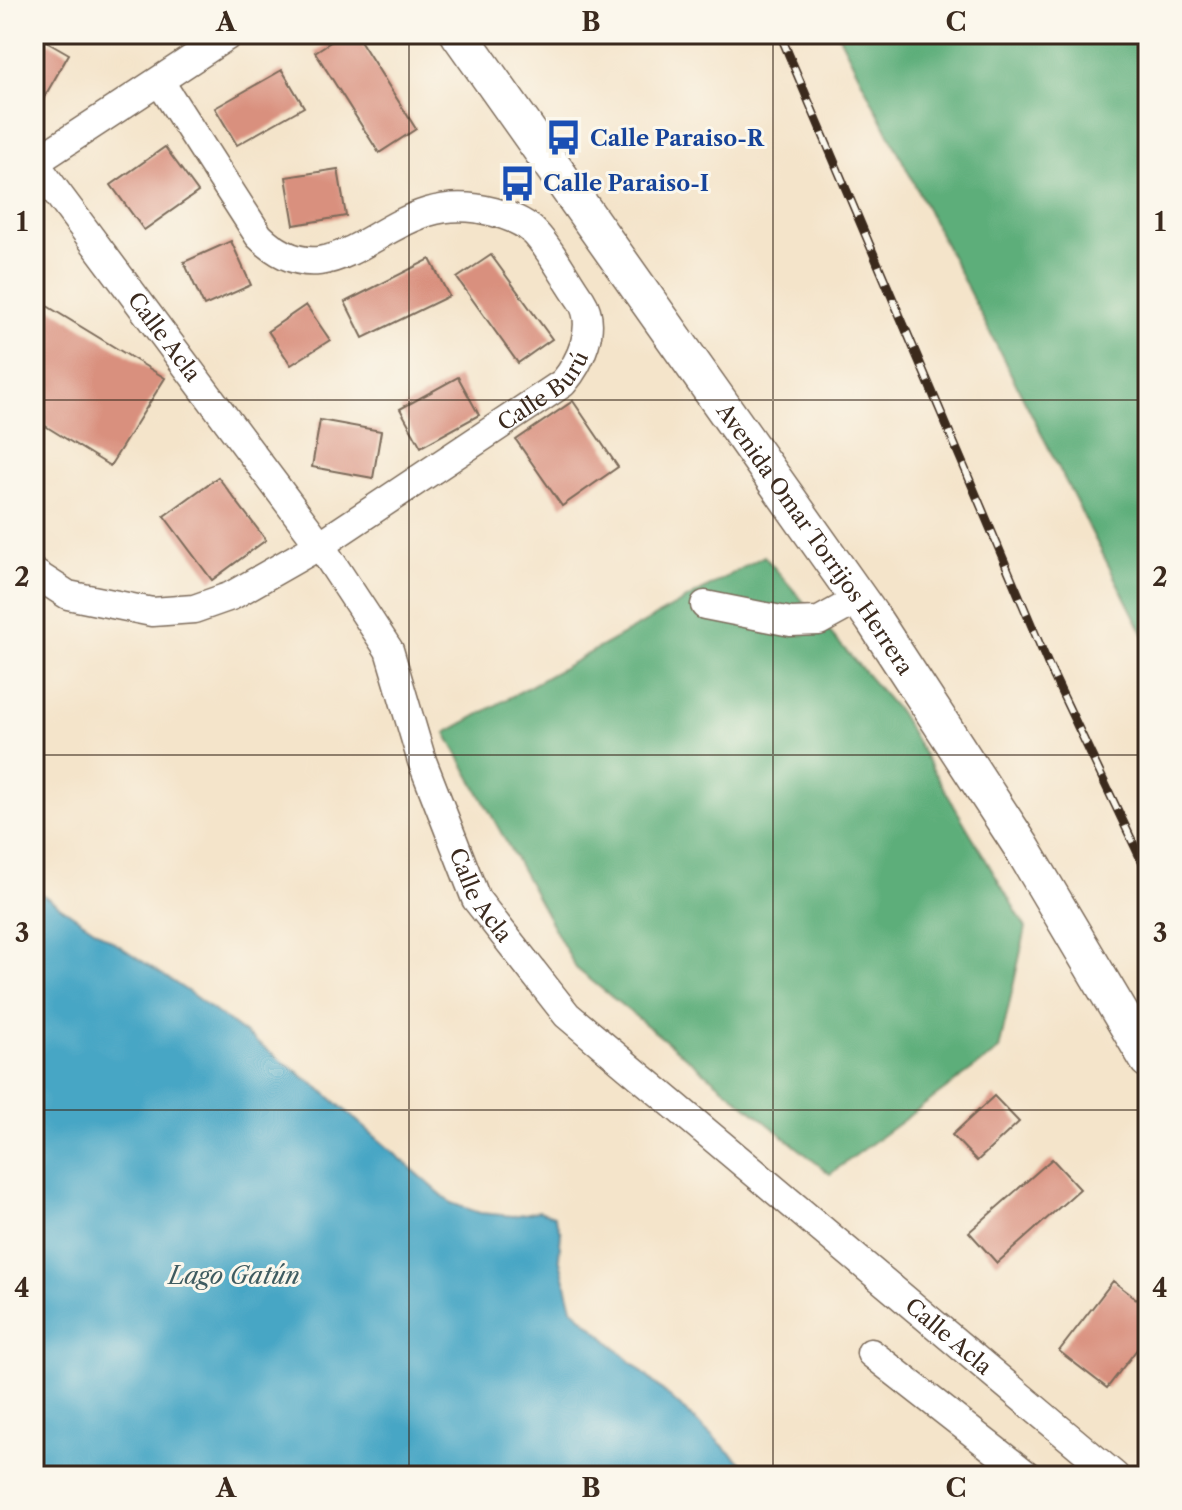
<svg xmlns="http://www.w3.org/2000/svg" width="1182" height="1510" font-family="'Libre Caslon Text',serif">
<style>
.forest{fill:#5dae7a;stroke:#4c6c4c;stroke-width:2}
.water{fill:#46a6c5;stroke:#406872;stroke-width:2}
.building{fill:#d9907e}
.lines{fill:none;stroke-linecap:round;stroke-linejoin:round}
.minor-casing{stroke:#7c6b5a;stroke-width:31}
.major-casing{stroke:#7c6b5a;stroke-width:39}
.minor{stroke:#fff;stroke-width:28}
.major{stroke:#fff;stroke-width:36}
.rail-casing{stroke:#3b2a1e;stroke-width:9}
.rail{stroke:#fbf7ec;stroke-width:6;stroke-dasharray:18;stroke-linecap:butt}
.grid{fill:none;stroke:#3b2a1e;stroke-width:2;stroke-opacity:0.55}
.labels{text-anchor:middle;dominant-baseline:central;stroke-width:6;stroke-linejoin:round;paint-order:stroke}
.transit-label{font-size:22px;font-weight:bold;fill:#164399;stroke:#fbf7ec;text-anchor:start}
.street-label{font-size:22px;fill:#3b2a1e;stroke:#fbf7ec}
.water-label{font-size:24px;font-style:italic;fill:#3f5c61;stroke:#fbf7ec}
.neatline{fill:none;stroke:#3b2a1e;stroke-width:3}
.grid-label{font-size:26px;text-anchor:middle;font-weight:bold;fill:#3b2a1e}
</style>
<rect width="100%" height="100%" fill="#fbf7ec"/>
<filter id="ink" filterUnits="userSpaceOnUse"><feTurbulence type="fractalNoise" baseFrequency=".0125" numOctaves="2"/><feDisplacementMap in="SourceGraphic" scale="16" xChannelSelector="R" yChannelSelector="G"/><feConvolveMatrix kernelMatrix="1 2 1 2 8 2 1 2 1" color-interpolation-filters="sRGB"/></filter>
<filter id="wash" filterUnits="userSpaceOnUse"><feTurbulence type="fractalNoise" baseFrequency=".006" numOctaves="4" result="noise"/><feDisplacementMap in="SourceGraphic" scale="32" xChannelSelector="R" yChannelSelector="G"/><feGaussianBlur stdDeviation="1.8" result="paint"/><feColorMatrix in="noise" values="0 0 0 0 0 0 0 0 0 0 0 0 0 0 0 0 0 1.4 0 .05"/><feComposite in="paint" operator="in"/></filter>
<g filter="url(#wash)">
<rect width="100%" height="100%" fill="#f4e4ca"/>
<path class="forest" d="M838,34H1148V643Z
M764,556L899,712L1026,928L999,1050L830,1174L576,968L446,733Z"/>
<path class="water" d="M34,889L190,993L323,1091L451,1203L480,1213L513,1216L539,1211L554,1216L561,1233L559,1257L572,1308L756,1476H34Z"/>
<g id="blocks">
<path class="building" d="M34,34L69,54L34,115Z
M343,34H356L416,129L379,153L315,52Z
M282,70L304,107L237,145L215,108Z
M165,147L198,192L144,230L111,185Z
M338,169L346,216L294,225L286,177Z
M231,241L251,285L204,306L184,262Z
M491,255L552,339L518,363L457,278Z
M430,259L449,296L363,338L345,302Z
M34,298L165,378L110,466L34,419Z
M306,305L330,340L291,365L268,331Z
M458,377L479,415L421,447L400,409Z
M573,401L618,467L562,506L516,440Z
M320,420L381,431L373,478L312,467Z
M218,477L266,540L212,580L164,516Z
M994,1096L1019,1122L977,1161L952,1135Z
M1052,1159L1080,1189L997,1263L969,1232Z
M1113,1281L1148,1308V1335L1107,1388L1059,1351Z"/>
</g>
</g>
<g filter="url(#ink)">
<use href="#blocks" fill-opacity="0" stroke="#7c6b5a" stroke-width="2"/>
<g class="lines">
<defs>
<g id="minor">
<path id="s1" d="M34,162L320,545L389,650L422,761L476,899L567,1015L1115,1476"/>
<path d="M34,163L230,34"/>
<path id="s2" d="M34,573L68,595L152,612L194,609L231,596L320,545L563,383C580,363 598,326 581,300C566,279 553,253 536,234C525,222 509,216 494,212C472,206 450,205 428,212C365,231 322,297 259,236L160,82"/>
<path d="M705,605L791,622L819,621L859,599"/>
<path d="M871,1353L1028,1476"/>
</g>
<g id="major">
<path id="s3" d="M459,34L873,619L1021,846L1148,1060"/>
</g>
</defs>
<use href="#minor" class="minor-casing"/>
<use href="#major" class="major-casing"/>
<use href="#minor" class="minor"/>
<use href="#major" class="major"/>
<defs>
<path id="rail" d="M780,34L1048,664L1148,874"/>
</defs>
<use href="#rail" class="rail-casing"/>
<use href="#rail" class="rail"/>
</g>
</g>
<path class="grid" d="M409,34V1476M773,34V1476M34,400H1148M34,755H1148M34,1110H1148"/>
<defs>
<symbol id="bus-bare" viewBox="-9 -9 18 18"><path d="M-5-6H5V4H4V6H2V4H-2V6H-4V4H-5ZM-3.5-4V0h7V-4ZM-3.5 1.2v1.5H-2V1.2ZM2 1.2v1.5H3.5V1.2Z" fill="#1a4fb4" stroke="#fbf7ec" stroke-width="2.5" paint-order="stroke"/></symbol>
</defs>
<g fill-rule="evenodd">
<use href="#bus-bare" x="538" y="112" width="51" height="51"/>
<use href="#bus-bare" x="492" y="158" width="51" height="51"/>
</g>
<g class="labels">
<g class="transit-label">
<text x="590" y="138">Calle Paraiso-R</text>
<text x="543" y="183">Calle Paraiso-I</text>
</g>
<g class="street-label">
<text stroke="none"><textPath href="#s1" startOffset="218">Calle Acla</textPath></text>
<text stroke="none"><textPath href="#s2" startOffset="582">Calle Burú</textPath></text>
<text stroke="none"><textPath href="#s3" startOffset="618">Avenida Omar Torrijos Herrera</textPath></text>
<text stroke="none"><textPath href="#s1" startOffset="866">Calle Acla</textPath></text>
<text stroke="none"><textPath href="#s1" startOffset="1514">Calle Acla</textPath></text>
</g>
<g class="water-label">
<text x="234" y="1275">Lago Gatún</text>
</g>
</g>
<rect width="1182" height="1510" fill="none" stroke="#fbf7ec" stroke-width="88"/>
<rect x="44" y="44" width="1094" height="1422" class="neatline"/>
<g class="grid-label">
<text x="226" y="31">A</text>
<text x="591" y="31">B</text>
<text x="956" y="31">C</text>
<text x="22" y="231">1</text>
<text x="1160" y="231">1</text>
<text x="22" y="586">2</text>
<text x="1160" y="586">2</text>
<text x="22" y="942">3</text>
<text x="1160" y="942">3</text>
<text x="22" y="1297">4</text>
<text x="1160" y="1297">4</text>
<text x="226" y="1497">A</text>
<text x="591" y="1497">B</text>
<text x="956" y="1497">C</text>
</g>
</svg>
